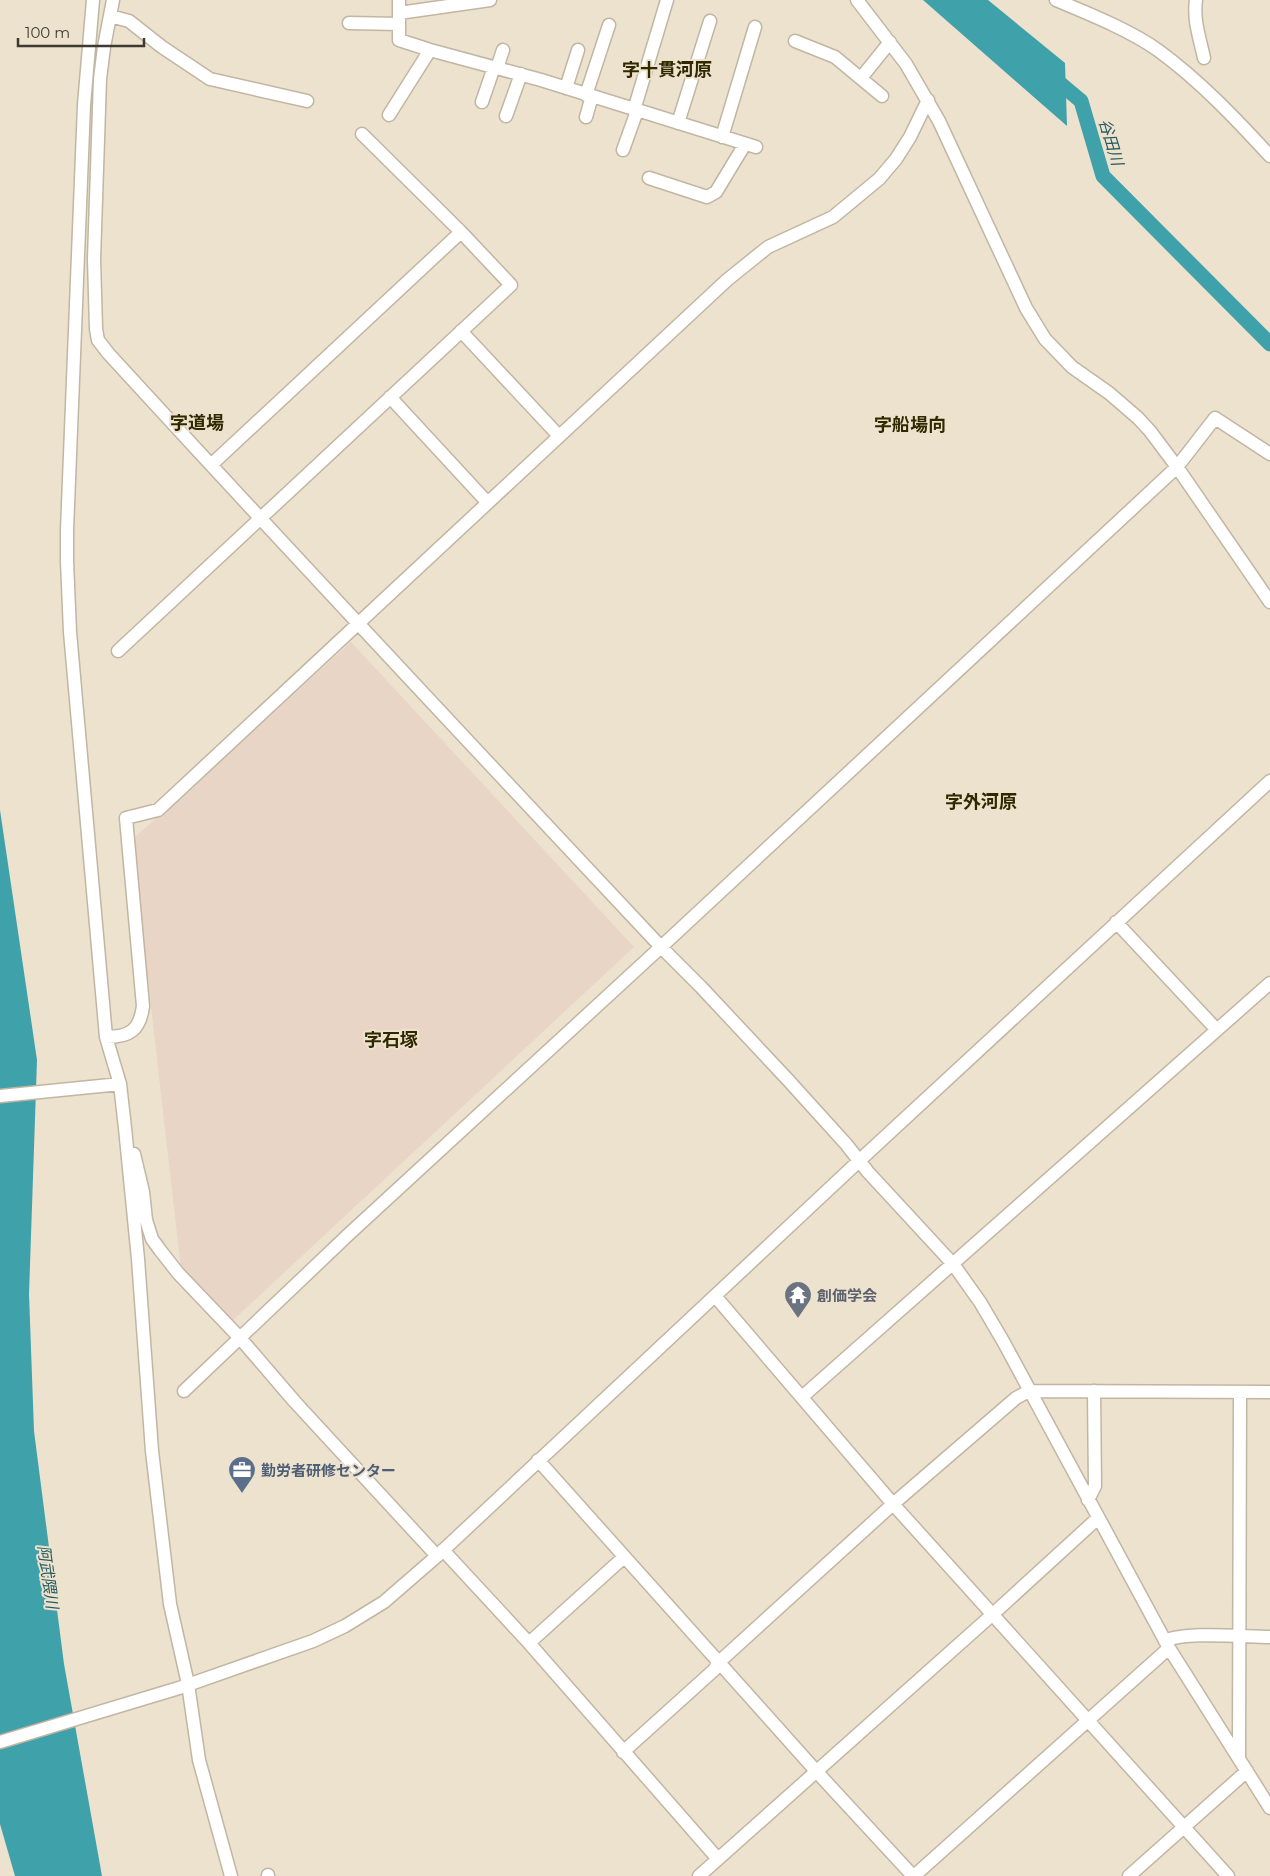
<svg xmlns="http://www.w3.org/2000/svg" width="1270" height="1876" font-family="Montserrat,'Noto Sans JP',sans-serif">
<style>
.industrial{fill:#e8d5c6}
.water{fill:#3fa1aa}
.lines{fill:none;stroke-linecap:round;stroke-linejoin:round}
.river{stroke:#3fa1aa;stroke-width:15}
.minor-casing{stroke:#c1b6a3;stroke-width:15}
.minor{stroke:#fff;stroke-width:12}
.labels{text-anchor:middle;dominant-baseline:central;stroke-width:4;stroke-linejoin:round;paint-order:stroke}
.worship-label{font-size:15px;font-weight:bold;fill:#5b616d;stroke:#ede2ce;text-anchor:start}
.service-label{font-size:15px;font-weight:bold;fill:#4e5e75;stroke:#ede2ce;text-anchor:start}
.water-label{font-size:16px;font-style:italic;fill:#265c61;stroke:#ede2ce}
.quarter-label{font-size:18px;font-weight:bold;fill:#302900;stroke:#ede2ce}
</style>
<rect width="100%" height="100%" fill="#ede2ce"/>
<path class="industrial" d="M351,642L634,947L230,1323L181,1269L132,840Z"/>
<path class="water" d="M923,0H988L1065,63L1067,126Z
M0,810L37,1060L29,1294L34,1431L64,1664L102,1876H15L0,1824Z"/>
<g class="lines">
<path class="river" d="M1050,75L1081,101L1103,176L1270,344"/>
<defs>
<path id="minor" d="M93,0L84,105L67,530V561L70,632L106,1037L120,1084L125,1128L138,1259L152,1451L170,1604L188,1684L199,1760L231,1876
M113,0L104,47L100,79L94,259L96,329L98,340L108,353C291,553 476,750 661,947L701,987L789,1081L846,1144L868,1172L953,1264L980,1302L1003,1341L1169,1648L1270,1808
M399,0V40L430,50L541,80L756,147
M857,0L906,64L939,121L1026,308L1045,339L1072,367L1109,393L1138,418L1150,431L1177,467L1270,602
M1056,0C1087,13 1132,31 1159,51C1200,81 1235,118 1270,156
M1196,0C1193,20 1200,39 1204,58
M399,13L490,0
M110,16L129,21L162,47L210,79L307,101
M349,23L399,24
M795,41L835,57L882,96
M497,68L503,50
M861,78L890,42
M566,88L578,50
M586,95L609,25
M482,102L494,67
M634,110L667,0
M389,115L430,50
M506,116L521,74
M586,117L592,96
M678,123L710,21
M722,137L755,27
M623,150L637,111
M649,178L707,197L716,192L745,144
M461,331L559,436
M390,397L487,502
M211,465L461,232
M118,651L511,285L461,232L362,134
M1116,922L1217,1030
M106,1037C130,1037 140,1030 143,1006L126,818L158,810L727,280L768,247L833,217L879,179L896,159L910,137L928,100
M0,1096L120,1084
M134,1154L143,1192L146,1220L152,1239L160,1250L178,1273L240,1338L295,1402L437,1556
M715,1296L893,1504L1228,1876
M184,1391L349,1234L661,947L1177,467L1215,418L1270,454
M802,1397L1270,983
M538,1460L816,1771L913,1876
M1088,1500L1095,1486L1094,1391
M443,1550L529,1643L718,1859
M1165,1641C1185,1631 1245,1637 1270,1637
M529,1643L624,1557
M0,1742L179,1688L313,1641L345,1626L384,1602L437,1556L860,1160L1270,781
M623,1752L714,1670L719,1662L893,1504L1016,1398L1029,1391L1270,1392
M1239,1756L1240,1393
M268,1875V1876
M699,1876L993,1614L1098,1518
M914,1876L1169,1648
M1129,1876L1247,1771"/>
</defs>
<use href="#minor" class="minor-casing"/>
<use href="#minor" class="minor"/>
</g>
<defs>
<symbol id="temple-pin" viewBox="-11 -11 22 30"><path d="M0 17L-7.5 6A9.5 9.5 0 1 1 7.5 6Z" fill="#6b7280" stroke="#ede2ce"/><path d="M0-6L5-2H3V0L6.5 2.5H4V6H1.5V3h-3V6H-4V2.5H-6.5L-3 0V-2H-5Z" fill="#fff"/></symbol>
<symbol id="office-pin" viewBox="-11 -11 22 30"><path d="M0 17L-7.5 6A9.5 9.5 0 1 1 7.5 6Z" fill="#5c6f8a" stroke="#ede2ce"/><path d="M-6-3h4V-5.5h4V-3h4V5H-6ZM-1-4.5V-3h2v-1.5ZM-6 0V1H6V0Z" fill="#fff"/></symbol>
</defs>
<g fill-rule="evenodd">
<use href="#temple-pin" x="782" y="1279" width="32" height="43"/>
<use href="#office-pin" x="226" y="1454" width="32" height="43"/>
</g>
<g class="labels">
<g class="worship-label">
<text x="817" y="1295">創価学会</text>
</g>
<g class="service-label">
<text x="261" y="1470">勤労者研修センター</text>
</g>
<g class="water-label">
<text transform="translate(1111 142) rotate(73)">谷田川</text>
<text transform="translate(48 1577) rotate(82)">阿武隈川</text>
</g>
<g class="quarter-label">
<text x="667" y="70">字十貫河原</text>
<text x="197" y="423">字道場</text>
<text x="910" y="425">字船場向</text>
<text x="981" y="802">字外河原</text>
<text x="391" y="1040">字石塚</text>
</g>
</g>
<path d="M18 38v8h126v-8" fill="none" stroke="#3e3a32" stroke-width="2.5"/>
<text x="25" y="38" font-size="15" fill="#3e3a32" stroke="#ede2ce" stroke-width="4" paint-order="stroke">100 m</text>
</svg>
